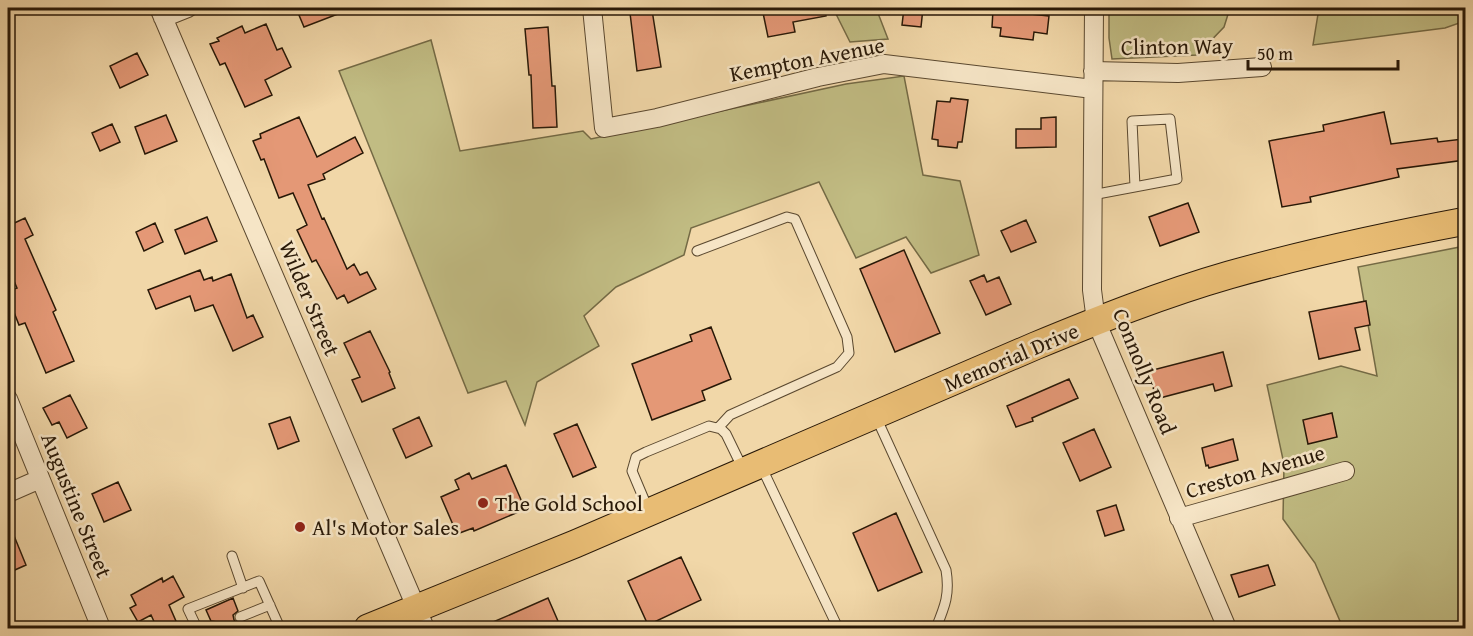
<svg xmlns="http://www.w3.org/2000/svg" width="1473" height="636" font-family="'Gentium Book Plus',serif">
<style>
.green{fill:#c1bc83;stroke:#746a45;stroke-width:1.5}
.building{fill:#e49876;stroke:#281807;stroke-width:1.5}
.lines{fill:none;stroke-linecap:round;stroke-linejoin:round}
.lane-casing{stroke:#5a482f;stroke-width:11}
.street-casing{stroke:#5a482f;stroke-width:20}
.primary-casing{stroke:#281807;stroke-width:29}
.lane{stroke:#f6e5c6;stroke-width:9}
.street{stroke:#f6e5c6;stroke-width:18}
.primary{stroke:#e8bc74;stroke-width:27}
.poi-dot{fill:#8f2418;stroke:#f6e5c6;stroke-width:2}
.labels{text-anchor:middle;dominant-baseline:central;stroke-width:5;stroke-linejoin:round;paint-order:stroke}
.street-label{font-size:22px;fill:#281807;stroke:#f6e5c6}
.poi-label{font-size:22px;fill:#281807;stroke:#f6e5c6;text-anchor:start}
</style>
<rect width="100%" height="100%" fill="#f1d7a8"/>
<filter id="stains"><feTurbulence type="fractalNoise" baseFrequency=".00333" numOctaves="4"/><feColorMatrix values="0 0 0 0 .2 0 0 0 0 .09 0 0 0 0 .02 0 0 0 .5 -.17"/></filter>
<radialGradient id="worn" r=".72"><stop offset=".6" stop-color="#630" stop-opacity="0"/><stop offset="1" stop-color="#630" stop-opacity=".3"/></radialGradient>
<path class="green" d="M833,8H876L888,39L850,42Z
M1109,8H1230L1224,27L1197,55L1112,59L1109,38Z
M1319,8H1465V21L1445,28L1313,45Z
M431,40L460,151L583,131L591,139L846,84L904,76L923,175L960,181L979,255L931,273L906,237L856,258L819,182L691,228L684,255L616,287L584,316L599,346L537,382L525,425L506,381L468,393L339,71Z
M1465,246V628H1343L1315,563L1283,519L1284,464L1267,385L1341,366L1377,376L1358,267Z"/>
<path class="building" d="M296,8H351V9L304,27Z
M762,8H825L826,16L793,22L795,32L768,37Z
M904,8H923L921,27L902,25Z
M652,10L661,67L637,71L630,13Z
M993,10L1049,16L1047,34L1034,32L1033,40L1000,36L1001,28L992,27Z
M266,24L277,50L282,48L291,67L265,80L272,95L245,107L225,63L220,65L210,44L219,41L217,38L242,26L245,33Z
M548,27L552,86H555L557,127L533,128L531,75H529L525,29Z
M137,53L148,75L120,88L110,66Z
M951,98L968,100L962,142H958L957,148L938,146V140L932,139L937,101L950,102Z
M1384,112L1391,144L1437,138L1438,142L1463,139L1465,160L1397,169L1399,177L1310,197L1311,202L1282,207L1269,141L1324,131L1323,125Z
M166,115L177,141L145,154L135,127Z
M299,117L317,157L355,137L363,153L323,174L325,179L308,185L322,219L324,218L347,269L354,264L360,275L367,272L376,289L348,303L344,295L337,299L316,260L312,262L297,230L307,225L293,193L279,198L264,159L261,160L253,141L261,138L260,134Z
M1056,117V147L1016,148V129H1041V118Z
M112,124L120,142L100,151L92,133Z
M1188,203L1199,232L1160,246L1149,217Z
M207,217L217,241L185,254L175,230Z
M25,218L33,235L25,239L56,310L53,312L74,361L46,373L25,323L19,325L8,297V291L17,288L8,267V226Z
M1026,220L1036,242L1011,252L1001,231Z
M155,223L163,242L144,251L136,232Z
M904,250L940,333L895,352L860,269Z
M200,270L204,280L212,277L213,281L231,274L247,318L253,315L263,337L233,351L213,305L195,311L190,296L156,309L148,290Z
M984,275L987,282L999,277L1011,304L986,315L970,281Z
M1366,301L1370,325L1355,328L1360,350L1319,359L1309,312Z
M711,327L731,379L702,391L705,400L652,420L632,364L692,341L690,335Z
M370,331L390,372L389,373L395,388L362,402L352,380L360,377L344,343Z
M1223,352L1232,386L1215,391L1213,384L1156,399L1149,371Z
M1069,379L1078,398L1032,418L1033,421L1016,427L1007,406Z
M70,395L87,428L67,438L59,422L52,425L43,408Z
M1332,413L1337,437L1308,444L1303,420Z
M290,417L299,441L278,449L269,424Z
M419,417L432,446L406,458L393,429Z
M577,424L596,467L573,477L554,434Z
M1094,429L1111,467L1080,481L1063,443Z
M1233,439L1238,460L1209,468L1208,465L1206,466L1202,448Z
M506,465L525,509L474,531L473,528L457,534L441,497L459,489L455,480L469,473L472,479Z
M118,482L131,510L104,522L92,494Z
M1116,505L1124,530L1105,536L1097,511Z
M896,513L922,572L878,591L853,533Z
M8,521L26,565L8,573Z
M681,557L701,600L648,625L628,581Z
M1268,565L1275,585L1239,597L1231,575Z
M173,576L184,597L169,605L179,628H157L151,615L138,622L130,608L136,605L131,595L162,578L163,582Z
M233,598L238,611L233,615L234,620L238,624L243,623L245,628H220L217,622L211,621L206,610Z
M548,598L561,628H479L514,613Z"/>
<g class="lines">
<defs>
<path id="lane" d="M1092,195L1177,179L1170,119L1132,121L1135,187
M697,251L787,217L795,219L847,337L849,353L837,367L730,415L718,428
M876,417L946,570C950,594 945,606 936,628
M761,466L838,628
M648,509L632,471L636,457L646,452L709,426L721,429L726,434L743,469
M232,556L243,588
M240,617L270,605
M197,628L188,609L259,581L280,628
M209,628L213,627"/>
<path id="street" d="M159,8L425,628
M592,8L604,128L657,118L818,77L884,64L1093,89
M1094,8L1092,290L1096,321L1227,628
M163,18L188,8
M1093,71L1178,73L1262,67
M8,399L101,628
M8,493L40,479
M1179,518L1345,471"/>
<path id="primary" d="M368,628L575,544L1035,346C1098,320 1163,294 1229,275C1307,253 1386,236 1466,221"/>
</defs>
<use href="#lane" class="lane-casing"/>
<use href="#street" class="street-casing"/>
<use href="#primary" class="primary-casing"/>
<use href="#lane" class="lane"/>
<use href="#street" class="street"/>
<use href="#primary" class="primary"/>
</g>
<g class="poi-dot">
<circle cx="483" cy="503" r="6"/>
<circle cx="300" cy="527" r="6"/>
</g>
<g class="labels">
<g class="street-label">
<text transform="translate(1177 46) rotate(-1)">Clinton Way</text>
<text transform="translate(807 59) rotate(-11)">Kempton Avenue</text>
<text transform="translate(310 298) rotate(67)">Wilder Street</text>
<text transform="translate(1011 357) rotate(-23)">Memorial Drive</text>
<text transform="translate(1145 371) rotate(68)">Connolly Road</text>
<text transform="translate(1255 471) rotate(-16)">Creston Avenue</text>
<text transform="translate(77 505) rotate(68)">Augustine Street</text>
</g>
<g class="poi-label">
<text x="495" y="503">The Gold School</text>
<text x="312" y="527">Al's Motor Sales</text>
</g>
</g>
<rect width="1473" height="636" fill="none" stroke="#f1d7a8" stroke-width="30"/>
<rect x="9" y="9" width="1455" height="618" fill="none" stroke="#281807" stroke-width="3"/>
<rect x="15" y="15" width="1443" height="606" fill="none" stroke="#281807" stroke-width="1.5"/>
<path d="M1248 60v9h150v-9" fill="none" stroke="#281807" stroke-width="3"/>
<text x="1257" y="60" font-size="18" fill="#281807" stroke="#f6e5c6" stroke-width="4.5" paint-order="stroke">50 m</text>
<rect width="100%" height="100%" filter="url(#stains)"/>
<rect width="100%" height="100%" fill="url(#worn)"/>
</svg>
